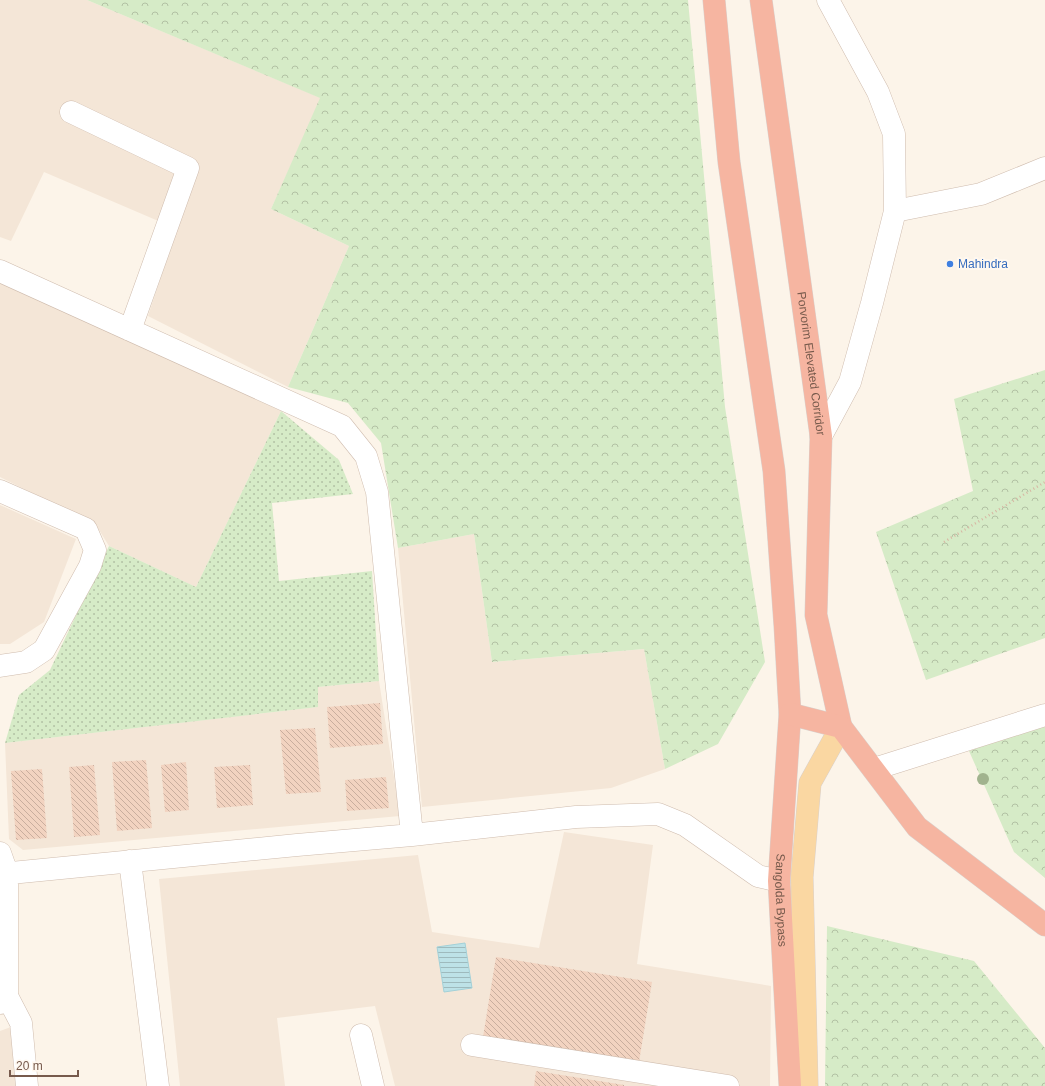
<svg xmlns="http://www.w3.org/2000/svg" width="1045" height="1086" font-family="Arial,sans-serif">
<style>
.residential{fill:#f4e6d7}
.grass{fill:url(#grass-dots)}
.forest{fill:url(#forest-crowns)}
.water{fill:url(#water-rules);stroke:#a3d1d8}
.building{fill:url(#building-back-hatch)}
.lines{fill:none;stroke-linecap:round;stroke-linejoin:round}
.minor-casing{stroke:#cfbcae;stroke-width:23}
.major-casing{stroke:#d9d1cd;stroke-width:23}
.highway-casing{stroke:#d9d1cd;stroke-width:23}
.path{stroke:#d7b6a3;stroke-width:2.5;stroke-dasharray:1 3;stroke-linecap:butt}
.minor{stroke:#fff;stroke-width:22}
.major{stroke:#fad7a2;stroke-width:22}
.highway{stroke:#f6b5a1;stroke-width:22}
.tree{fill:#a1b38e}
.shop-dot{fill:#3f7fe0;stroke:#fff8ef;stroke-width:1.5}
.labels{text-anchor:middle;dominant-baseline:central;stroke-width:4;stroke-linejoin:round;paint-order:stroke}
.shop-label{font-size:12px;fill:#366cbe;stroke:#fff8ef;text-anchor:start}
.street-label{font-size:12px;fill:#775a4c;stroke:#fff8ef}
</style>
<defs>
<pattern id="grass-dots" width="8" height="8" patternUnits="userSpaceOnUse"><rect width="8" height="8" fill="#d6ebc7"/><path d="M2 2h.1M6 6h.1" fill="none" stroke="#b2c1a4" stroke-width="1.8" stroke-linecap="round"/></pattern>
<pattern id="forest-crowns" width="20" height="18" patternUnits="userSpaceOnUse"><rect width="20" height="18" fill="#d6ebc7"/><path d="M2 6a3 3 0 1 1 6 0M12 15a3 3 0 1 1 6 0" fill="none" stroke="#b2c1a4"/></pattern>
<pattern id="water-rules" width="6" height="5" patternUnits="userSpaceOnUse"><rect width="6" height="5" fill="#bde2e7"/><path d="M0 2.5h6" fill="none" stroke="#9ebabd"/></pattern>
<pattern id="building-back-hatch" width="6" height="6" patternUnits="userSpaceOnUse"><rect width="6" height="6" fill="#f2d3c0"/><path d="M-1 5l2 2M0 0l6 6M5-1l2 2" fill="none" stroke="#c9ae9e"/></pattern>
</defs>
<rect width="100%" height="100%" fill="#fcf4e9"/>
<path class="residential" d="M0,0H87L321,98L271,209L349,246L288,387L148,316L177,229L44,172L11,241L0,237Z
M0,282L281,411L196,587L109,546L96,525L0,477Z
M0,505L76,539L44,622L10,644H0Z
M474,534L492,662L644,649L665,769L611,788L422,807L398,548Z
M379,681L400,816L23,850L9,839L5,743L317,707L318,687Z
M564,832L653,845L637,964L771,986L770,1086H395L375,1006L277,1018L285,1086H180L159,879L418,855L432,932L539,948Z
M11,1027L19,1086H0V1031Z"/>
<path class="grass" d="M281,411L339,460L353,494L272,503L279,581L372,571L379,681L318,687V707L5,743L19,695L50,670L109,546L196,587Z"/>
<path class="forest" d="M87,0H688L725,407L765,662L718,744L665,769L644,649L492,662L474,534L398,548L381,443L348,403L288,387L349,246L271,209L320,98Z
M1045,370V638L926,680L876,532L973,491L954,399Z
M1045,723V878L1014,852L969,751Z
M827,926L974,961L1045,1048V1086H825Z"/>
<path class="water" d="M465,943L472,988L444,992L437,947Z"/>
<path class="building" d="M380,703L383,744L330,748L327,707Z
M315,728L321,792L286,794L280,730Z
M146,760L152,828L117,831L112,762Z
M186,762L189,810L165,812L161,765Z
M94,765L100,835L74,837L69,767Z
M250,765L253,805L217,808L214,767Z
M42,769L47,838L16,840L11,771Z
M386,777L389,808L347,811L345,780Z
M496,957L652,982L639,1062L483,1037Z
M536,1071L624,1085V1086H534Z"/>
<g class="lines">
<defs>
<path id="minor" d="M71,112L188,168L130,330
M895,211L981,194L1045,168
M0,271L342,426L366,456L377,492L412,835
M821,436L850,382L872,303L895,211L894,134L878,92L828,0
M0,491L86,529L95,550L90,566L44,650L26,662L0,666
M874,769L1045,715
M0,853L7,873V996L0,1003
M130,861L158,1086
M0,874L297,845L412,835L576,817L658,814L685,825L758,876L779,881
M7,996L21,1023L27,1086
M361,1035L373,1086
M472,1045L728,1086"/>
<path id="major" d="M807,1086L802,877L810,783L841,727"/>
<g id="highway">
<path id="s1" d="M714,0L729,162L774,471L785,626L790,714L779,881L790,1086"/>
<path id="s2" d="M761,0L821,436L816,615L841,727"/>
<path d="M790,714L841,727L917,827L1045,925"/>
</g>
</defs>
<use href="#minor" class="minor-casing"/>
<use href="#major" class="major-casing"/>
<use href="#highway" class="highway-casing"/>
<path class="path" d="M944,542L1045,482"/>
<use href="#minor" class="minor"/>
<use href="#major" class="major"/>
<use href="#highway" class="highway"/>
</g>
<circle class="tree" cx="983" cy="779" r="6"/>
<circle class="shop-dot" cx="950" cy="264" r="4"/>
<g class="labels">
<g class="shop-label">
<text x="958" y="264">Mahindra</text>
</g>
<g class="street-label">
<text stroke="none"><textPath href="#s2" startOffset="367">Porvorim Elevated Corridor</textPath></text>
<text stroke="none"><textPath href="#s1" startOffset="905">Sangolda Bypass</textPath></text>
</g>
</g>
<path d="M10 1070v6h68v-6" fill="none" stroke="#775a4c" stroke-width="2"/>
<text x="16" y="1070" font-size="12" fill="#775a4c" stroke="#fff8ef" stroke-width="3" paint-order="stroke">20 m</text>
</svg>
